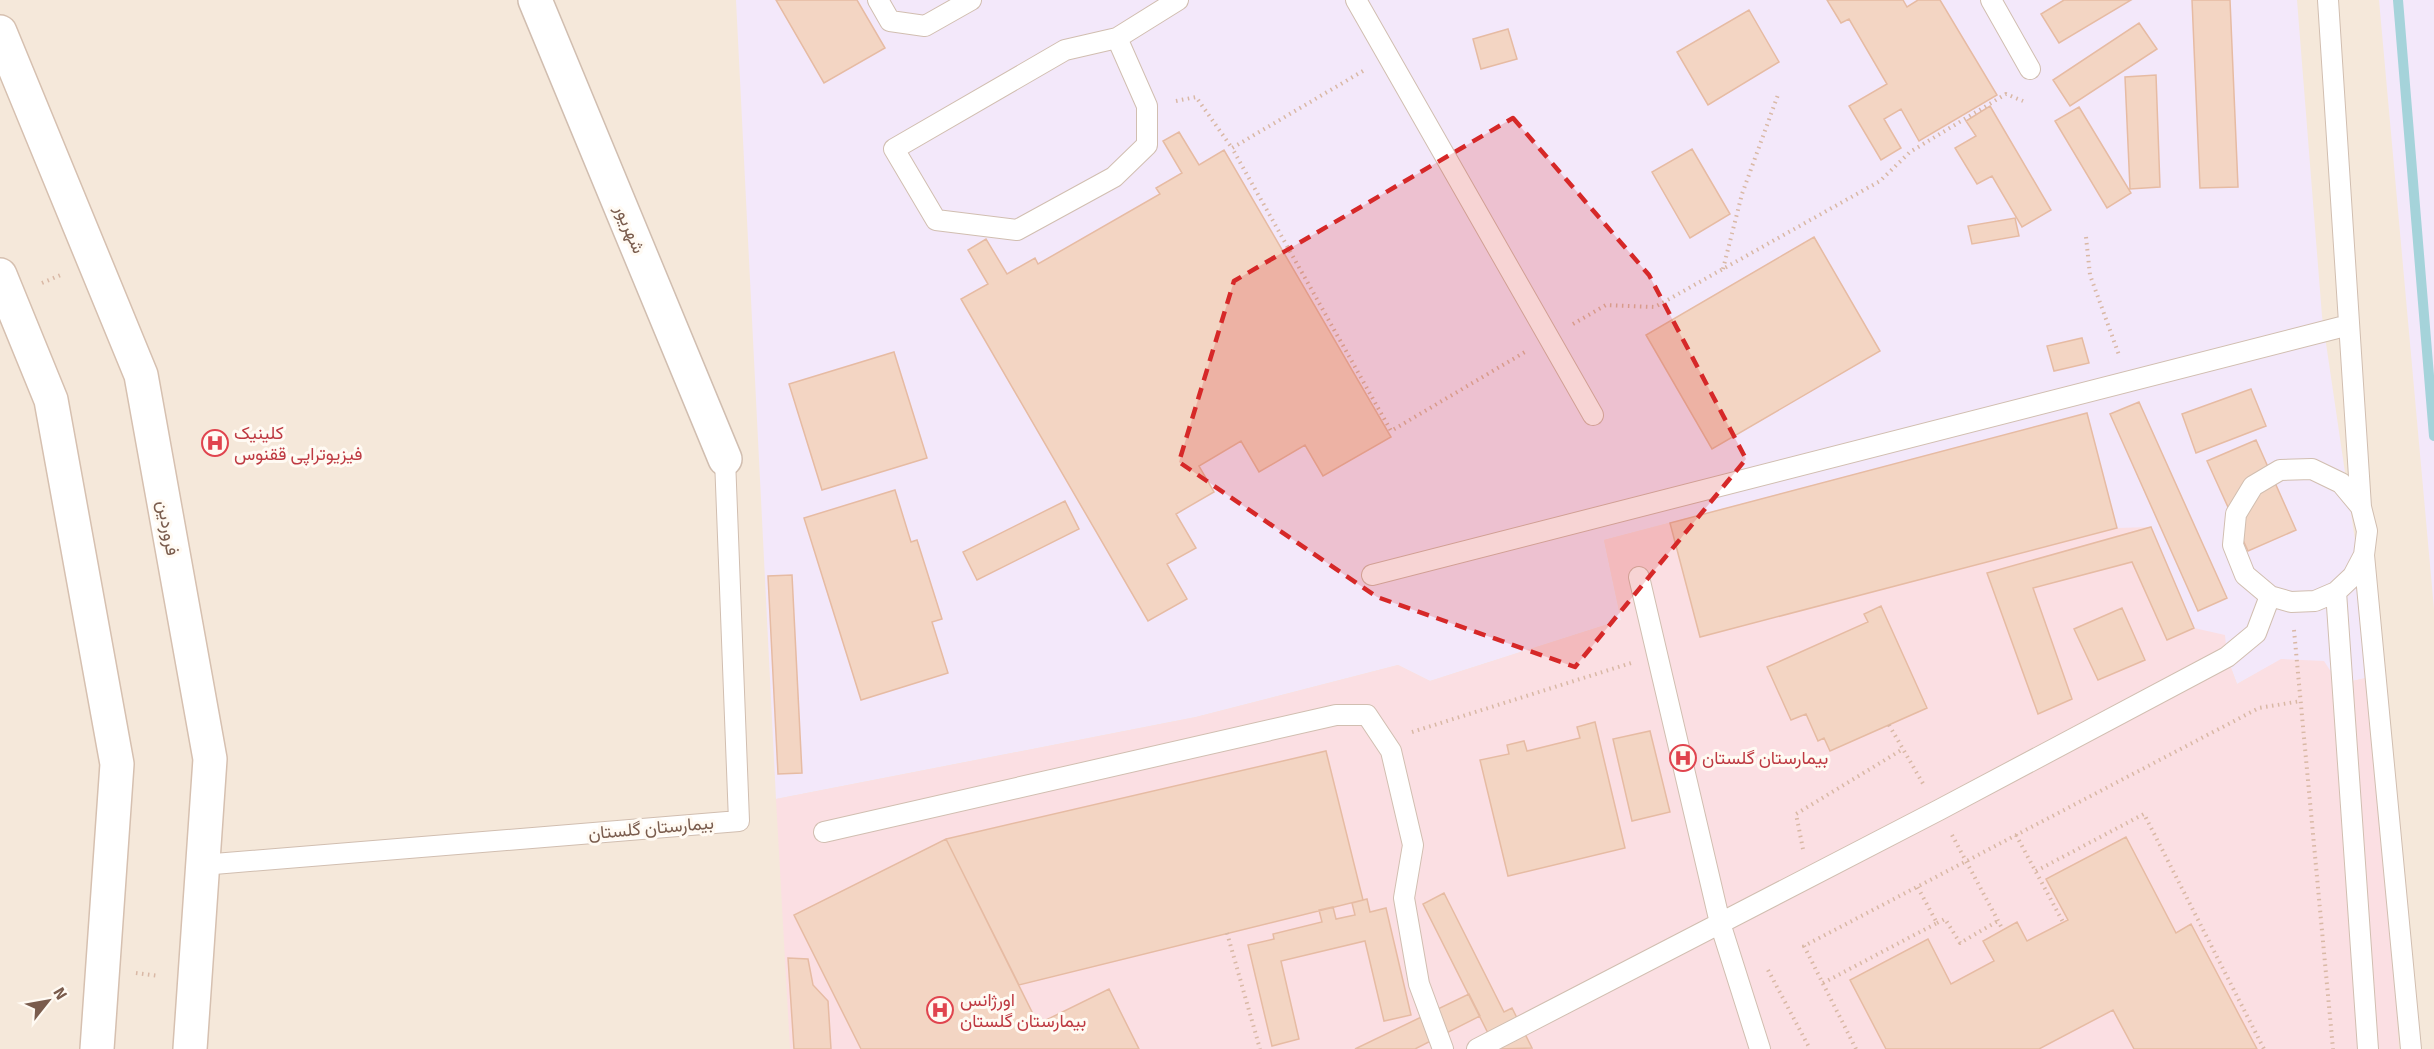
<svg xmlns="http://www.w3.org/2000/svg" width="2434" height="1049" font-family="Signika,Vazirmatn,sans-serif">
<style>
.residential{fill:#f5e8da}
.education{fill:#f3e8fa}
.medical{fill:#fbdfe3}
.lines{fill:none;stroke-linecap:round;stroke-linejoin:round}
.stream{stroke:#a5d3da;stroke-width:10}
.building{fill:#f3d5c3;stroke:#e6bba3;stroke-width:1.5}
.lane-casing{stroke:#d1beb0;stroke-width:22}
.street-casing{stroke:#d1beb0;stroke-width:36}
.secondary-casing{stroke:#d6c0b0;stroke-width:36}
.path{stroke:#d9b8a5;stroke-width:4;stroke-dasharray:1.5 4.5;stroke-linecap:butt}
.lane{stroke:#fff;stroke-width:20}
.street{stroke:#fff;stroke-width:33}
.secondary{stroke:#fff;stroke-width:33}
.marked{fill:#d62828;fill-opacity:0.2;stroke:#d62828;stroke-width:4.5;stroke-dasharray:12 8;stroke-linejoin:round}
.labels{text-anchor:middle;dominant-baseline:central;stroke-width:6;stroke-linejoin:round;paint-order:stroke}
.street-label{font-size:18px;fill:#7a5c4d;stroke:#fffaf3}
.health-label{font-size:18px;fill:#be3a42;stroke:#fffaf3;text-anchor:start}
</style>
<rect width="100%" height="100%" fill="#fdf6ec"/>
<path class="residential" d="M0,0H2434V1049H0Z"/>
<path class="education" d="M736,0H2297L2322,316L2375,676L2343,683L2282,659L2237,684L2227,657L2194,628L2151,528H2117L2087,413L1604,540L1621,620L1430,681L1398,665L1196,717L776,799Z
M2379,0H2434V609Z"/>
<path class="medical" d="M2087,413L2117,528L2151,527L2194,628L2225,635L2227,657L2237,684L2281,659L2324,661L2337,681L2343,683L2375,676L2399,1049H790L776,799L1196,717L1398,665L1430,681L1621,620L1604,540Z"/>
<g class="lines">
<path class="stream" d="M2398,0L2434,436"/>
</g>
<path class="building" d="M776,0H857L885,48L824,83Z
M1827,0H1903L1907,7L1918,0H1940L1997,95L1919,141L1901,109L1884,119L1901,148L1881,160L1849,106L1887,84L1849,19L1841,23Z
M2064,0H2131L2059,43L2041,14Z
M2192,0H2230L2238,187L2200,188Z
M1749,10L1779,62L1708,105L1677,52Z
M2139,23L2157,49L2070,106L2053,80Z
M1508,29L1517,59L1481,69L1473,39Z
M2156,75L2160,187L2130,189L2125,77Z
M1990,106L2051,210L2022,227L1992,176L1977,184L1955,148L1976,136L1966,121Z
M2079,107L2131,193L2107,208L2055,121Z
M1179,132L1199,165L1224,150L1391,437L1323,476L1305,445L1259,472L1241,441L1199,466L1214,492L1176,514L1196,548L1167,564L1187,599L1148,621L961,299L988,284L968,250L986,239L1007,274L1035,258L1038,264L1160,194L1156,188L1182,173L1163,141Z
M1692,149L1730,214L1690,238L1652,172Z
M2015,218L2019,236L1972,244L1968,226Z
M1814,237L1880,351L1712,449L1646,335Z
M2082,338L2089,363L2054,371L2047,346Z
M894,352L927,458L822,490L789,384Z
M2251,389L2266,426L2196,453L2182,414Z
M2139,402L2227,598L2198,611L2110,414Z
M2087,413L2117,528L1700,637L1670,523Z
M2256,440L2296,530L2248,551L2207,461Z
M895,490L911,542L917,540L942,619L932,622L948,673L861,700L804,518Z
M1065,501L1079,529L977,580L963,552Z
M2151,527L2194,628L2167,640L2132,562L2033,588L2072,699L2038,714L1987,573Z
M792,575L802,773L778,774L768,576Z
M1881,606L1927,708L1830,751L1824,738L1818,741L1806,714L1791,720L1767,667L1868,622L1864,614Z
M2122,608L2145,660L2098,680L2074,629Z
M1595,722L1625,848L1508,876L1480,760L1509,754L1507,745L1524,741L1527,751L1580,738L1577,727Z
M1650,731L1670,812L1632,821L1613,739Z
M1326,751L1363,900L1019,985L946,839Z
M2126,837L2176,933L2191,924L2257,1049H2134L2113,1010L2039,1049H1886L1850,980L1928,939L1951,984L1994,961L1983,941L2017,922L2027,941L2068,920L2046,879Z
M946,839L1038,1024L1109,989L1139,1049H861L794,915Z
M1444,893L1504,1012L1512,1008L1532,1048L1496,1049L1423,904Z
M1367,899L1370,912L1386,908L1411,1015L1384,1021L1365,941L1281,961L1299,1039L1272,1046L1248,945L1274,939L1273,934L1322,922L1319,910L1333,907L1336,919L1355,915L1352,903Z
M788,958L808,959L813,985L828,1001L831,1049H794Z
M1469,994L1480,1016L1415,1049H1355Z"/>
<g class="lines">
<defs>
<path id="lane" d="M878,0L890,21L925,26L971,0
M1356,0L1593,415
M1991,0L2030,69
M2328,0L2361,507
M1117,38L1147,106V145L1114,177L1017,230L936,220L894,149L1065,50L1117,38L1178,0
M2364,555L2353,576L2336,592L2315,601L2291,602L2270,596L2245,575L2233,545L2236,514L2253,486L2280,470L2312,469L2341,483L2361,507L2367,531L2364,555L2411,1049
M1372,575L2349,325
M1639,577L1720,923L1760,1049
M2336,592L2368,1049
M824,832L1336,715H1367L1391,751L1413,845L1404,898L1419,984L1443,1049
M202,865L739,821L725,459
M1477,1049L1939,810L2227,657L2256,633L2270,596"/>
<path id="street" d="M535,0L725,459"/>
<path id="secondary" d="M0,32L141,375L210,759L190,1049
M0,275L51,400L117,764L97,1049"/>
</defs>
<use href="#lane" class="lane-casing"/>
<use href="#street" class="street-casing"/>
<use href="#secondary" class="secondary-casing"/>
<path class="path" d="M1363,71L1232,148L1391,431L1525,352
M1176,101L1196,97L1232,148
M2086,237L2090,275L2119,355
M1723,269L1742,194L1779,92
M42,283L63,274
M1573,324L1606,305L1655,307L1880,181L1910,152L2006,94L2023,101
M2294,630L2333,1049
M1889,725L1925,787
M1412,732L1631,663
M1952,835L2003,930
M2016,835L2063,922
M1803,849L1796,814L1903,749
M2036,871L2144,814L2264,1049
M1937,923L1945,919L1960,943L1998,921
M1227,933L1260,1049
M1768,970L1810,1049
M136,973L159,976
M1823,983L1937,923L1917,886
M1856,1049L1804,946L2259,708L2301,701"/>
<use href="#lane" class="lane"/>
<use href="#street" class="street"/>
<use href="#secondary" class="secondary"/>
</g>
<path class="marked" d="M1513,118L1649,275L1746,459L1575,667L1377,597L1179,462L1234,281Z"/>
<defs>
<symbol id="hospital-ring" viewBox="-11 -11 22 22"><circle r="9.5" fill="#fffaf3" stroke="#e0444e" stroke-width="1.5"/><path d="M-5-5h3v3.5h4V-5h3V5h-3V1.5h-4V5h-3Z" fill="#e0444e"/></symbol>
</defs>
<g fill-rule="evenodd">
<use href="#hospital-ring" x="200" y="428" width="30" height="30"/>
<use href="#hospital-ring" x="1668" y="743" width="30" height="30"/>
<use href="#hospital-ring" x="925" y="995" width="30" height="30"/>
</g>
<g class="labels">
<g class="street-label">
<text transform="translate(630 229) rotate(67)">شهریور</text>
<text transform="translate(168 528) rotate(80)">فروردین</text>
<text transform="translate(651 828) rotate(-5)">بیمارستان گلستان</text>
</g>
<g class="health-label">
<text x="234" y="433">کلینیک<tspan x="234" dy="21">فیزیوتراپی ققنوس</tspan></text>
<text x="1702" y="758">بیمارستان گلستان</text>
<text x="960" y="1000">اورژانس<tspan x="960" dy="21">بیمارستان گلستان</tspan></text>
</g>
</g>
<g transform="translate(48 1001) rotate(59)" stroke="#fffaf3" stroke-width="4.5" paint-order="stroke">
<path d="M0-4.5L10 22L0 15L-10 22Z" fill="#7a5c4d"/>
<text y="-9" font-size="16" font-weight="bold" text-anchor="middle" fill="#7a5c4d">N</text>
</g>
</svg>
